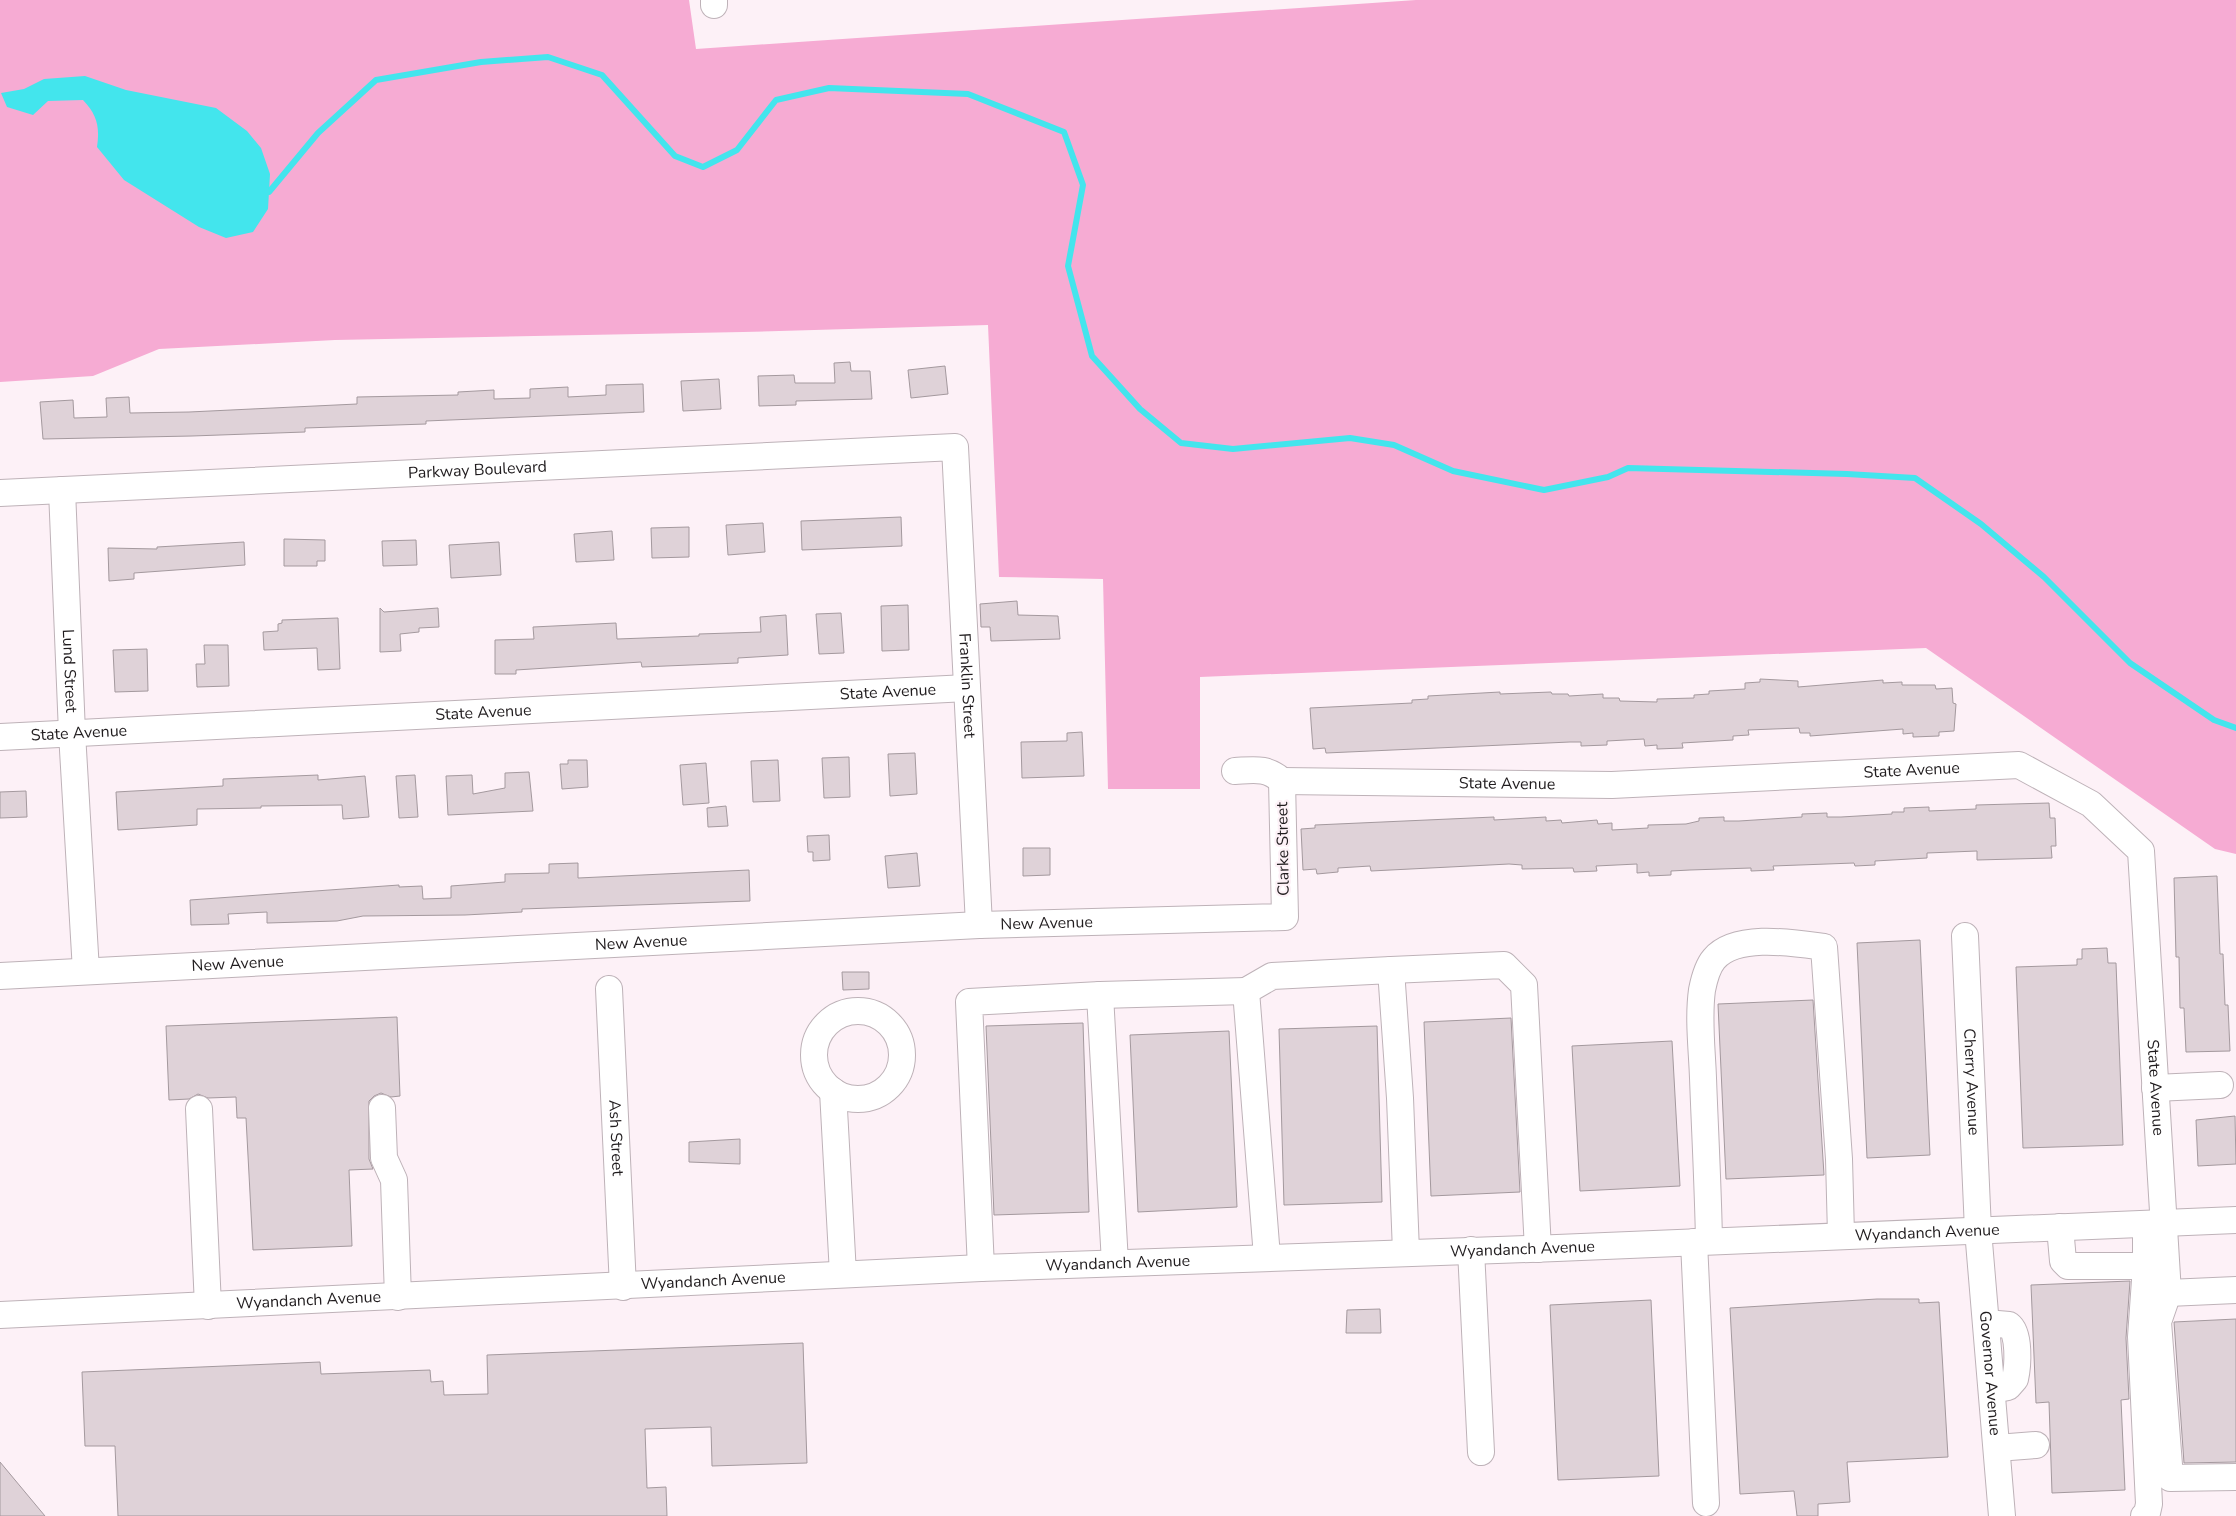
<svg xmlns="http://www.w3.org/2000/svg" width="2236" height="1516" font-family="'Nunito Sans',sans-serif">
<style>
.green{fill:#f6abd3}
.water{fill:#43e5ed}
.lines{fill:none;stroke-linecap:round;stroke-linejoin:round}
.stream{stroke:#43e5ed;stroke-width:6}
.building{fill:#dfd2d8;stroke:#a4999e}
.minor-casing{stroke:#beb2b8;stroke-width:28}
.minor{stroke:#fff;stroke-width:26}
.labels{text-anchor:middle;dominant-baseline:central;stroke-width:4.5;stroke-linejoin:round;paint-order:stroke}
.street-label{font-size:16px;fill:#201c1e;stroke:#fdf1f7}
</style>
<rect width="100%" height="100%" fill="#fdf1f7"/>
<path class="green" d="M0,0H689L696,49L1416,0H2236V854L2215,849L1926,648L1200,677V789H1108L1103,579L999,577L988,325L743,332L335,340L159,349L93,376L0,382Z"/>
<path class="water" d="M85,76L126,90L216,108L247,131L261,148L270,174L268,209L253,232L226,238L199,227L124,180L97,147C100,126 97,115 83,100L48,101L33,115L7,107L1,93L24,89L44,79Z"/>
<g class="lines">
<path class="stream" d="M261,188L269,192L318,133L376,80L481,62L548,57L602,75L675,156L703,167L737,150L776,100L829,88L968,94L1064,132L1083,185L1068,266L1092,356L1140,409L1181,443L1233,449L1350,438L1394,445L1453,471L1544,490L1608,477L1628,468L1847,474L1915,478L1981,524L2044,577L2130,663L2214,720L2236,728"/>
</g>
<path class="building" d="M850,362L851,371H870L872,399L796,401V405L759,406L758,376L794,375L795,383H835L834,363Z
M945,366L948,394L911,398L908,370Z
M719,379L721,409L683,411L681,381Z
M643,384L644,412L426,421V424L305,428V432L192,436L43,439L40,402L73,400L74,418L107,417L106,398L129,397L130,413L189,412L357,404V397L458,395V392L494,390V399L530,398V389L568,387V397L606,395V385Z
M901,517L902,546L802,550L801,521Z
M763,523L765,552L728,555L726,525Z
M689,527V557L652,558L651,528Z
M612,531L614,560L576,562L574,534Z
M284,539L325,540V561H317V566H284Z
M416,540L417,565L383,566L382,541Z
M244,542L245,565L134,573V579L109,581L108,548L157,549V547Z
M499,542L501,575L451,578L449,545Z
M1017,601L1018,615L1058,616L1060,639L991,641L990,627H981L980,604Z
M908,605L909,650L882,651L881,606Z
M380,608L384,612L438,608L439,627L419,628V632L400,634L401,651L380,652Z
M841,613L844,653L819,654L816,614Z
M786,615L788,655L738,658V663L642,667L641,662L516,670V674H495V640L534,639L533,627L616,623L617,639L699,636V634L761,632L760,617Z
M338,618L340,669L318,670L317,648L264,650L263,632L278,631V624L282,623V620Z
M204,645H228L229,686L197,687L196,664H205Z
M147,649L148,691L115,692L113,650Z
M1760,679L1798,681V687L1883,680V683L1902,682V685H1935L1936,689L1952,688L1953,703L1956,704L1954,731L1939,732V736L1913,737V733L1903,734V729L1810,736V733H1800L1799,728L1748,730L1749,735L1733,736V740L1682,743L1683,748L1657,749V745L1645,746L1644,739L1607,741V745L1581,746V742H1570L1326,753L1325,748L1313,749L1310,708L1412,703V700L1428,699V696L1500,692V694L1551,692L1552,694H1568L1569,696L1603,694V698H1619L1620,701L1657,702V699L1694,698V695L1709,694V691L1745,689V683L1760,682Z
M1082,732L1084,776L1022,778L1021,742L1067,741V733Z
M915,753L917,794L890,796L888,754Z
M849,757L850,797L824,798L822,758Z
M568,760H587L588,787L562,789L560,764H568Z
M778,760L780,801L753,802L751,761Z
M706,763L709,803L683,805L680,765Z
M529,772L533,811L448,815L446,776L472,775L473,794L505,788V773Z
M318,775V780L365,776L369,817L343,819L342,805L261,806V808L197,809V825L118,830L116,792L223,786V779Z
M415,775L418,817L399,818L396,776Z
M26,791L27,817L0,818V792Z
M2049,803L2050,818H2055L2056,846H2051L2052,858L1977,860V851L1927,853V858L1875,861V865L1855,866L1854,863L1773,866L1774,870L1751,871V868L1690,870L1671,871V875L1649,876V872L1637,873V864L1596,866L1597,871L1574,872L1573,868L1522,869V865L1509,864L1371,871L1370,866L1338,868V872L1317,874L1316,869L1303,870L1301,829L1315,828V825L1494,817V820L1546,817V821L1561,820L1562,823L1597,820L1598,824L1612,823V830L1648,828V825L1686,824L1699,821V818L1724,817V821H1739L1802,817V814L1827,813V817H1841L1892,814V812H1904V808L1929,807V811L1976,809V805Z
M726,806L728,826L708,827L707,808Z
M829,835L830,860L813,861V852H808L807,836Z
M1023,848H1050V875L1023,876Z
M917,853L920,886L888,888L885,856Z
M578,863V878L749,870L750,901L522,909V912L465,915L363,916L337,921L267,923V912L228,914L229,924L191,925L190,900L399,885V887L422,886L423,899L451,898V886L505,882V874L549,873V864Z
M2217,876L2220,954H2223L2225,1005H2228L2230,1051L2186,1052L2184,1008H2180L2179,957H2176L2174,878Z
M1920,940L1930,1155L1867,1158L1857,943Z
M2107,948L2108,963H2116L2123,1145L2023,1148L2016,967L2077,965V959H2082V949Z
M842,972H869V989L843,990Z
M1813,1000L1824,1175L1726,1179L1718,1004Z
M397,1017L400,1096L391,1097L381,1093L374,1096L369,1101V1159L373,1169L349,1170L352,1246L253,1250L246,1118H237L236,1097L208,1098L198,1094L189,1099L169,1100L166,1026Z
M1511,1018L1520,1192L1431,1196L1424,1022Z
M1083,1023L1089,1212L994,1215L986,1026Z
M1377,1026L1382,1202L1284,1205L1279,1029Z
M1229,1031L1237,1207L1138,1212L1130,1035Z
M1672,1041L1680,1186L1580,1191L1572,1046Z
M2235,1116L2236,1164L2198,1166L2196,1120Z
M740,1139V1164L689,1162V1142Z
M2130,1281L2126,1338L2129,1399L2121,1400L2125,1490L2052,1493L2049,1402L2036,1403L2031,1285Z
M1877,1299H1919V1303L1939,1302L1948,1457L1847,1462L1850,1502L1818,1504V1516H1797L1794,1491L1740,1494L1730,1308Z
M1651,1300L1659,1476L1558,1480L1550,1305Z
M1380,1309L1381,1333H1346L1347,1310Z
M2236,1319V1462L2184,1463L2174,1322Z
M803,1343L807,1463L712,1466L711,1427L645,1429L647,1488L666,1487L667,1516H118L115,1446H85L82,1372L320,1362L321,1374L430,1370L431,1382L443,1381L444,1395L488,1394L487,1355Z
M0,1462L45,1516H0Z"/>
<g class="lines">
<defs>
<g id="minor">
<path d="M714,0V5"/>
<path id="s1" d="M62,490L72,733L86,971"/>
<path id="s2" d="M0,493L955,447L979,925"/>
<path id="s3" d="M0,737L967,688"/>
<path d="M1235,771C1254,770 1267,767 1282,781"/>
<path id="s4" d="M1282,781L1612,785L2019,765L2091,804L2141,851L2168,1293L2236,1290"/>
<path id="s5" d="M1965,936L1978,1230L2002,1516"/>
<path d="M1391,970L1504,965L1524,985L1538,1249"/>
<path id="s6" d="M0,976L979,925L1285,917L1282,781"/>
<path id="s7" d="M609,989L623,1287"/>
<path d="M1100,995L1246,991"/>
<circle cx="858" cy="1055" r="44"/>
<path d="M2155,1088L2220,1085"/>
<path d="M833,1091L843,1274"/>
<path d="M382,1108L384,1158L394,1180L398,1297"/>
<path d="M199,1109L208,1306"/>
<path d="M2060,1227L2063,1261L2068,1266H2146V1224"/>
<path d="M1709,1241C1708,1187 1705,1132 1703,1078C1702,1049 1698,1019 1702,990C1704,980 1707,967 1714,959C1736,933 1794,943 1824,947L1839,1159L1841,1235"/>
<path d="M1694,1242L1706,1503"/>
<path d="M1471,1250L1481,1452"/>
<path d="M1267,1257L1246,991L1272,976L1391,970L1400,1098L1406,1252"/>
<path d="M981,1268L969,1002L1100,995L1115,1263"/>
<path d="M2168,1293L2158,1322L2170,1478L2236,1477"/>
<path id="s8" d="M0,1315L981,1268L1557,1248L2236,1220"/>
<path d="M1986,1323L2009,1325C2020,1333 2018,1366 2015,1379L2008,1387L1992,1390"/>
<path d="M1997,1448L2036,1445"/>
<path d="M2144,1516L2147,1513L2149,1504L2141,1337L2146,1266"/>
</g>
</defs>
<use href="#minor" class="minor-casing"/>
<use href="#minor" class="minor"/>
</g>
<g class="labels">
<g class="street-label">
<text stroke="none"><textPath href="#s2" startOffset="478">Parkway Boulevard</textPath></text>
<text stroke="none"><textPath href="#s1" startOffset="181">Lund Street</textPath></text>
<text stroke="none"><textPath href="#s2" startOffset="1195">Franklin Street</textPath></text>
<text stroke="none"><textPath href="#s3" startOffset="889">State Avenue</textPath></text>
<text stroke="none"><textPath href="#s3" startOffset="484">State Avenue</textPath></text>
<text stroke="none"><textPath href="#s3" startOffset="79">State Avenue</textPath></text>
<text stroke="none"><textPath href="#s4" startOffset="630">State Avenue</textPath></text>
<text stroke="none"><textPath href="#s4" startOffset="225">State Avenue</textPath></text>
<text transform="translate(1283 849) rotate(-91)">Clarke Street</text>
<text stroke="none"><textPath href="#s6" startOffset="1048">New Avenue</textPath></text>
<text stroke="none"><textPath href="#s6" startOffset="642">New Avenue</textPath></text>
<text stroke="none"><textPath href="#s6" startOffset="238">New Avenue</textPath></text>
<text stroke="none"><textPath href="#s5" startOffset="146">Cherry Avenue</textPath></text>
<text stroke="none"><textPath href="#s4" startOffset="1125">State Avenue</textPath></text>
<text stroke="none"><textPath href="#s7" startOffset="149">Ash Street</textPath></text>
<text stroke="none"><textPath href="#s8" startOffset="1929">Wyandanch Avenue</textPath></text>
<text stroke="none"><textPath href="#s8" startOffset="1524">Wyandanch Avenue</textPath></text>
<text stroke="none"><textPath href="#s8" startOffset="1119">Wyandanch Avenue</textPath></text>
<text stroke="none"><textPath href="#s8" startOffset="714">Wyandanch Avenue</textPath></text>
<text stroke="none"><textPath href="#s8" startOffset="309">Wyandanch Avenue</textPath></text>
<text stroke="none"><textPath href="#s5" startOffset="438">Governor Avenue</textPath></text>
</g>
</g>
</svg>
